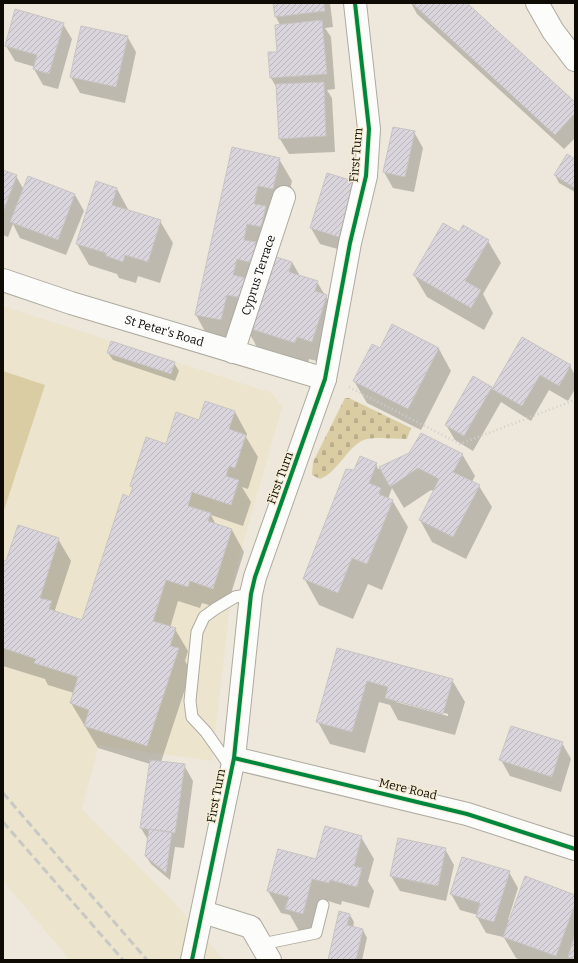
<svg xmlns="http://www.w3.org/2000/svg" width="578" height="963" font-family="Bitter,serif">
<style>
.built{fill:#ece4cd}
.cemetery{fill:url(#cemetery-stones)}
.pitch{fill:#dbcda3}
.shadow{fill:#0003;fill-rule:evenodd}
.building{fill:url(#building-hatch);stroke:#c7c4c2}
.lines{fill:none;stroke-linecap:round;stroke-linejoin:round}
.lane-casing{stroke:#aeaaa0;stroke-width:13}
.street-casing{stroke:#aeaaa0;stroke-width:24}
.path{stroke:#cfcecb;stroke-width:2.5;stroke-dasharray:1 3;stroke-linecap:butt}
.lane{stroke:#fcfcfa;stroke-width:11}
.street{stroke:#fcfcfa;stroke-width:22}
.rail{stroke:#c8c8c4;stroke-width:3;stroke-dasharray:8 4;stroke-linecap:butt}
.cycleway-casing{stroke:#f4ecd4;stroke-width:6}
.cycleway{stroke:#00873e;stroke-width:4}
.labels{text-anchor:middle;dominant-baseline:central;stroke-width:3;stroke-linejoin:round;paint-order:stroke}
.street-label{font-size:12px;fill:#0e0b05;stroke:#f4ecd4}
</style>
<defs>
<pattern id="cemetery-stones" width="16" height="16" patternUnits="userSpaceOnUse"><rect width="16" height="16" fill="#dbcda3"/><path d="M2 7V4a2 2 0 0 1 4 0v3zM10 15v-3a2 2 0 0 1 4 0v3z" fill="#bbaf8b"/></pattern>
<pattern id="building-hatch" width="6" height="6" patternUnits="userSpaceOnUse"><rect width="6" height="6" fill="#dad4dc"/><path d="M-1 1l2-2M0 6l6-6M5 7l2-2" fill="none" stroke="#bab5bb"/></pattern>
</defs>
<rect width="100%" height="100%" fill="#ede8db"/>
<path class="built" d="M3,306L272,393L282,407L233,579L212,761L99,745L82,809L174,902L224,960H70L3,881Z"/>
<path class="cemetery" d="M345,398H349L411,428L407,439C394,439 379,437 367,439C349,443 338,473 320,479L312,475L313,462Z"/>
<path class="pitch" d="M3,371L45,385L3,513Z"/>
<path class="shadow" d="M274,3H330L333,27L325,28L331,37L335,89L327,90L332,98L335,152L289,154L280,139L278,90L271,78L269,53H278L280,25L276,17Z
M411,3H466L575,104V138L564,149L417,14Z
M63,24L72,39L58,89L43,85L34,69L35,67L15,61L6,46Z
M82,27L127,36L136,52L125,103L80,93L71,77Z
M393,128L414,132L423,148L414,192L393,188L384,172Z
M233,148L279,159L292,181L285,210L249,281L264,298L292,262L300,276L317,282L339,318L325,363L309,359L308,364L258,349L246,327L233,342L208,337L196,315Z
M575,161V192L559,183L555,175Z
M3,171L16,176L24,190L29,177L75,195L84,211L66,255L20,238L13,224L8,237L3,235Z
M96,182L117,189L129,211L160,221L173,243L160,283L138,276L136,283L119,278L117,274L89,265L77,244Z
M364,198L348,252L320,244L311,228Z
M460,234L488,241L501,263L483,294L493,313L484,330L427,297L414,275Z
M393,325L439,349L451,371L421,430L367,403L354,381L380,350Z
M522,338L570,366L575,375V389L568,401L549,390L531,421L501,402L473,451L455,440L446,425L491,388L492,390Z
M108,353L174,363L179,371L175,381L113,360Z
M235,412L247,434L246,437L258,457L248,489L242,487L251,502L243,526L211,515L216,525L232,530L244,552L226,610L202,603L200,608L178,601L170,628L175,629L188,651L185,661L191,671L161,762L184,765L193,781L184,848L175,847L170,880L151,864L146,856L148,840L141,828L150,764L98,748L71,703L74,693L48,685L45,679L3,666V561L7,563L58,539L71,561L55,610L57,613L83,622L130,498L133,489L131,486L166,445L200,421Z
M410,454H462L475,476L472,482L479,486L492,507L466,559L432,542L420,520L434,491L431,490L404,508L392,488L388,499L392,500L408,527L382,590L368,584L353,619L319,605L304,578L355,471L376,464L378,469Z
M338,649L452,680L465,702L455,735L398,720L390,705L379,702L365,753L330,744L318,722ZM396,700L448,714V716L396,702Z
M562,743L571,759L561,792L510,776L501,760Z
M361,837L374,859L368,881L374,891L369,908L342,901L341,905L325,900L315,935L299,931L290,915L281,913L268,891Z
M445,849L454,865L446,901L400,891L391,876Z
M509,872L518,888L508,920L575,896V960H521L516,958L503,936V937L486,933L477,917L478,915L460,910L451,894Z
M350,915L354,922L353,928L363,930L367,938L362,960H329Z"/>
<path class="building" d="M273,3H324L325,11L275,17Z
M412,3H467L575,102V113L555,135Z
M15,9L64,23L49,74L33,69L37,55L5,46Z
M322,20L327,74L270,78L268,52H277L275,25Z
M81,26L128,36L116,87L70,77Z
M324,82L326,136L279,139L276,84Z
M393,127L415,131L405,177L383,172Z
M232,147L280,158L273,189L258,186L254,204L266,206L261,227L247,224L244,240L256,242L252,263L237,259L233,275L246,278L242,298L227,295L221,320L195,315Z
M567,154L575,159V188L554,175Z
M3,170L17,175L3,212Z
M327,173L356,182L339,237L310,228Z
M28,176L75,194L58,240L10,222Z
M96,181L117,188L112,205L161,220L148,262L125,255L123,262L106,256V253L76,244Z
M443,223L459,232L463,225L489,240L465,281L481,290L471,308L413,275Z
M276,257L292,262L289,272L318,281L315,291L327,295L312,342L297,337L295,343L245,327L255,294L263,297Z
M392,324L439,348L408,409L353,381L372,344L380,348Z
M522,337L571,365L559,386L540,375L522,406L492,389Z
M111,341L175,362L171,374L107,353Z
M473,376L492,387L464,436L445,425Z
M205,401L235,411L229,429L246,435L235,468L229,466L226,476L239,480L231,505L192,492L188,506L211,513L208,521L232,529L213,589L190,581L188,587L166,580L153,621L176,628L170,646L179,648L147,746L84,726L89,710L70,703L78,677L34,663L36,659L3,648V560L6,561L18,525L59,538L40,598L52,601L49,609L82,620L123,494L129,497L133,487L130,486L146,437L166,444L176,412L199,420Z
M421,433L463,454L453,472L480,485L453,537L419,520L439,479L418,468L390,487L379,467L409,453Z
M360,456L377,463L369,483L381,488L379,494L393,500L367,564L352,558L338,593L303,579L346,469L354,470Z
M337,648L453,679L443,714L385,698L388,687L367,681L352,732L316,722Z
M511,726L563,742L552,777L499,760Z
M150,760L185,764L175,833L140,828Z
M325,826L362,836L354,866L362,868L357,887L330,880L329,883L312,879L303,914L285,909L289,897L267,891L278,849L316,859Z
M149,829L172,832L166,873L145,856Z
M398,838L446,848L438,886L390,876Z
M462,857L510,871L494,922L476,917L480,903L450,894Z
M525,876L575,895V904L556,956L503,937Z
M339,911L350,914L347,925L363,929L356,960H328Z
M575,934V959L568,957Z"/>
<g class="lines">
<defs>
<path id="lane" d="M232,769L206,732L192,717L190,701L197,632L204,617L215,609L235,597L251,594
M262,944L316,933L323,905"/>
<g id="street">
<path d="M537,3L553,31L575,60"/>
<path id="s1" d="M3,280L71,303L325,379"/>
<path id="s2" d="M233,352L284,197"/>
<path d="M234,758L467,814L575,849"/>
<path d="M203,912L251,927L270,960"/>
<path d="M192,960L234,758L251,594L255,577L325,379L350,243L366,176L369,129L355,3"/>
</g>
</defs>
<use href="#lane" class="lane-casing"/>
<use href="#street" class="street-casing"/>
<path class="path" d="M349,387L460,444L575,400"/>
<use href="#lane" class="lane"/>
<use href="#street" class="street"/>
<path class="rail" d="M3,793L147,960
M3,822L123,960"/>
<defs>
<path id="cycleway" d="M234,758L467,814L575,849
M192,960L234,758L251,594L255,577L325,379L350,243L366,176L369,129L355,3"/>
</defs>
<use href="#cycleway" class="cycleway-casing"/>
<use href="#cycleway" class="cycleway"/>
</g>
<g class="labels">
<g class="street-label">
<text transform="translate(356 155) rotate(-85)">First Turn</text>
<text stroke="none"><textPath href="#s2" startOffset="81">Cyprus Terrace</textPath></text>
<text stroke="none"><textPath href="#s1" startOffset="169">St Peter's Road</textPath></text>
<text transform="translate(280 478) rotate(-70)">First Turn</text>
<text transform="translate(408 789) rotate(13)">Mere Road</text>
<text transform="translate(216 796) rotate(-79)">First Turn</text>
</g>
</g>
<rect width="578" height="963" fill="none" stroke="#0e0b05" stroke-width="8"/>
</svg>
